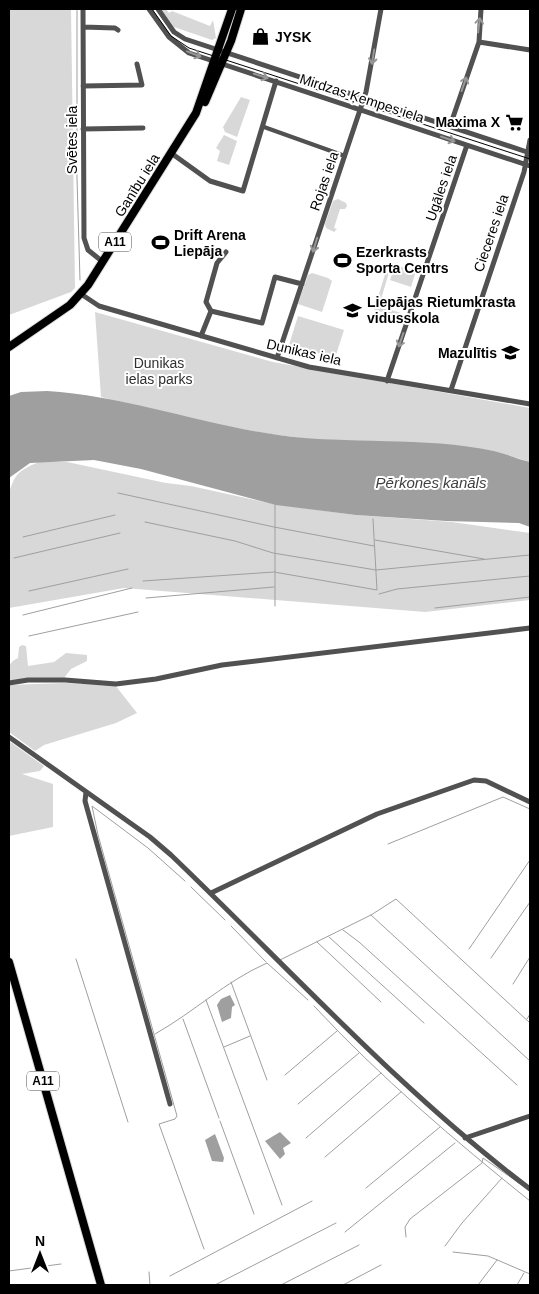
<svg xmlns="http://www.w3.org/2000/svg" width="539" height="1294" font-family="Arial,sans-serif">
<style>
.green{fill:#d8d8d8}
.water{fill:#9f9f9f}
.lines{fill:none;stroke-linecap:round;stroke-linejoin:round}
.stream{stroke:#9f9f9f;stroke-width:1}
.trunk-casing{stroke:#dbdbdb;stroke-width:10}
.pedestrian{stroke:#515151;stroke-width:4}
.minor{stroke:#515151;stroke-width:5}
.trunk{stroke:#000;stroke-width:8}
.tram{stroke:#000;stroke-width:1}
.oneway{stroke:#979797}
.labels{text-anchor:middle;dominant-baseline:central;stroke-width:4;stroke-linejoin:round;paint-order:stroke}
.shield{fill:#fff;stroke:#4c4c4c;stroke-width:1}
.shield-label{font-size:12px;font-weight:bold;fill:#000}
.poi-label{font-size:14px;font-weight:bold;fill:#000;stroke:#fff;text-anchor:start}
.street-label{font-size:14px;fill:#000;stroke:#fff}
.park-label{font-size:14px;fill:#2f2f2f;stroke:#fff}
.water-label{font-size:15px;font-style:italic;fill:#404040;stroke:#fff}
</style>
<rect width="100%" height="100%" fill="#fff"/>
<path class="green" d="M9,9H71L75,288L71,292L9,315Z
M161,9H166L169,13L172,11L210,26L213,20L216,38L212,40L174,27Z
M241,97L250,100L237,137L225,132L223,127Z
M224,135L237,141L229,165L217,161L220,151L216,148Z
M338,199L346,203L347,206L345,209H340L334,228L337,229L334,232L326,228L325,224L333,201Z
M395,265L416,271L411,287L390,280Z
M387,268L390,269L379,306L401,313L400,316L374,310Z
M312,273L328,278L332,281L322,312L298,304L308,275Z
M95,312L273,362L530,408V462L494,451L456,446L311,439L276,435L209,423L101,397Z
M298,316L344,330L335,358L289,345Z
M39,462H67L166,483L191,486L273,504L356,515L452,522L530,533V600L425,612L124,588L9,608V493C15,473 20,470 39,462Z
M22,645L26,646L28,666L54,662L66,653L87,655V661L71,669L64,678L9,680C9,669 7,663 18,658L19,647Z
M65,683L115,685L137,713L116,723L44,745L35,751L9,732V685Z
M9,741L44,766L40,771L22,774L53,784V827L9,836Z"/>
<path class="water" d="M47,391C125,396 200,424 278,435C349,445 423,436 494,451C506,454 518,459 530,462V527L519,523L446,521L356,515L276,505L141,469L94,460L30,463L9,478V396L21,392Z
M230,995L235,1005L232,1007L231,1018L222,1022L217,1005L221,999Z
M280,1132L291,1143L283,1148L285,1154L280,1159L265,1141Z
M215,1134L224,1158L223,1162L212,1161L205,1140Z"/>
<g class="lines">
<path class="stream" d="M77,137V9
M76,144L80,280
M118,493L274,527L374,546
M145,522L235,541L273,553L376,570L530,555
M23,537L115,515
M375,540L484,559
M14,558L120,533
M143,581L274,572L377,590L373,519
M29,591L128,569
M379,594L397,589L530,576
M146,598L274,587
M275,606V504
M435,608L530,597
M23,615L132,588
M29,636L138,612
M388,844L503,797L530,809
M185,881L148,848L92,806L98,835L177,1116L175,1119L159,1124L204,1249
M191,887L225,920
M371,915L530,1061
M231,926L266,962
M343,930L359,942L517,1085
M329,937L424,1023
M317,942L381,1002
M469,949L530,860
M491,958L530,902
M76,959L128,1122
M280,960L371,915L396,899L530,1023
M231,982L267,1080
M513,984L530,957
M206,1000L282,1205
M314,1006C380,1077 454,1140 530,1201
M183,1019L219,1118
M527,1019L530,1014
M155,1034C194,1012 226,981 267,963L308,1000
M224,1047L250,1036
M285,1075L337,1031
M298,1104L359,1053
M220,1121L254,1214
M306,1138L381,1073
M325,1157L401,1092
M366,1188L440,1127
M345,1232L455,1143
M406,1237L405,1227L410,1219L482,1163L483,1158L519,1183
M445,1246L462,1223L502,1178
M453,1252L488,1256L530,1274
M9,1271L61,1264
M149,1272L150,1285
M170,1276L312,1201
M215,1285L336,1223
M281,1285L359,1245
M343,1285L381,1265
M478,1285L497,1260
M517,1285L524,1273"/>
<defs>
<path id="trunk" d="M205,102L231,41L241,9
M9,347L70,305L88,285L196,113L232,9
M9,962L101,1285"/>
</defs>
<use href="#trunk" class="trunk-casing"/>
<path class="pedestrian" d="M264,127L345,156"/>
<path class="minor" d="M83,9L84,238L88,250L103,262
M149,9L169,37L189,53L530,166
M158,9L174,32L185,39L530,153
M83,27L115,28L118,30
M479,42L530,50
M83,86L142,85L137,64
M450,126L479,42L481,9
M83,129L143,128
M171,153L210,181L243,191L276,81
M81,294L99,306L309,367L530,404
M211,311L206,302L217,263L226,252
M201,336L211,311L262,323L275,277L302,284
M277,358L366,92L381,9
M387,381L467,145
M451,390L524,172L530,140
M9,683L28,680H65L116,684L156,679L222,665L530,628
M9,737L150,837L171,855C289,968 399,1090 530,1189
M86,792L85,801L170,1104
M211,893L377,814L474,780L486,781L530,802
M465,1138L530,1116"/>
<use href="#trunk" class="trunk"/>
<path class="tram" d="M152,9L171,36L189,48L530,159"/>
</g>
<defs><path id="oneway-shaft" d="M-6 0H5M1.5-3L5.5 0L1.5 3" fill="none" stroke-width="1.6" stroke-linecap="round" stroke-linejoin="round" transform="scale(1.25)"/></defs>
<g class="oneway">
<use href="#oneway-shaft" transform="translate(479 25) rotate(-83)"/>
<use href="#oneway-shaft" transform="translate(194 54) rotate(21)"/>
<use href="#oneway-shaft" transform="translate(373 57) rotate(99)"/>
<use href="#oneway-shaft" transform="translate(261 76) rotate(18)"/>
<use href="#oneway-shaft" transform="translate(464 84) rotate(-71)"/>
<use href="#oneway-shaft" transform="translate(448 139) rotate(19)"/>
<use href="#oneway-shaft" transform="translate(315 245) rotate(107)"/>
<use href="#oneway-shaft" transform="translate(401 340) rotate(109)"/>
</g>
<defs>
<symbol id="shop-bare" viewBox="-9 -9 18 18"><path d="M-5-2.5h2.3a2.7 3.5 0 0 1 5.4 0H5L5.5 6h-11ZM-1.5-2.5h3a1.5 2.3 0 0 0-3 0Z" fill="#000" stroke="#fff" stroke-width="2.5" paint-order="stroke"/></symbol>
<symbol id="supermarket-bare" viewBox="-9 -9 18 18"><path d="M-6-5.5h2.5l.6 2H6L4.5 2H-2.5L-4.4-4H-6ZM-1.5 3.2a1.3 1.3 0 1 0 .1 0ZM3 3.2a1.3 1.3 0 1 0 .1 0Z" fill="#000" stroke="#fff" stroke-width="2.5" paint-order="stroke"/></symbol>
<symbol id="stadium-bare" viewBox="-9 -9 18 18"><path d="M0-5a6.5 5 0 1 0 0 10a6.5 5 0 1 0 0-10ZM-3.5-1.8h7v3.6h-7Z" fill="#000" stroke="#fff" stroke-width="2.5" paint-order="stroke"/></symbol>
<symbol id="school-bare" viewBox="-9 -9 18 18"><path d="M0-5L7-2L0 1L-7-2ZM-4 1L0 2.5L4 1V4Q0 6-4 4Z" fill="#000" stroke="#fff" stroke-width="2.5" paint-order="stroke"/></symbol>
</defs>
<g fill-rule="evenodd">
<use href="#shop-bare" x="248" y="24" width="25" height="25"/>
<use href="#supermarket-bare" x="502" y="110" width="25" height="25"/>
<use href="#stadium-bare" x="148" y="230" width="25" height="25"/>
<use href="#stadium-bare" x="330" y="248" width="25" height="25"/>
<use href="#school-bare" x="340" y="298" width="25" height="25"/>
<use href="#school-bare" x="498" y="340" width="25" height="25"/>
</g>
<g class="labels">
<g class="shield">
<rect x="99" y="232.5" width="32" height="19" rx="4"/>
<rect x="27" y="1071.5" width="32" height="19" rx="4"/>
</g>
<g class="shield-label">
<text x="115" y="242">A11</text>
<text x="43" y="1081">A11</text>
</g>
<g class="poi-label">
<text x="275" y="37">JYSK</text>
<text x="500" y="122" text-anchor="end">Maxima X</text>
<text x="174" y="235">Drift Arena<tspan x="174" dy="16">Liepāja</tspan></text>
<text x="356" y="252">Ezerkrasts<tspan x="356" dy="16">Sporta Centrs</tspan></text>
<text x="367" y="302">Liepājas Rietumkrasta<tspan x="367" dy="16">vidusskola</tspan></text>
<text x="497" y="353" text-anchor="end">Mazulītis</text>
</g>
<g class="street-label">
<text transform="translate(362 98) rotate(18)">Mirdzas Ķempes iela</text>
<text transform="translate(72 140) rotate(-90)">Svētes iela</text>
<text transform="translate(324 181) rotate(-71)">Rojas iela</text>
<text transform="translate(137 185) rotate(-58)">Ganību iela</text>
<text transform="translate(441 188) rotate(-71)">Ugāles iela</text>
<text transform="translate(491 233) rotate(-71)">Cieceres iela</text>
<text transform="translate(304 352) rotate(13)">Dunikas iela</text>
</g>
<g class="park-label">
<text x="159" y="363">Dunikas<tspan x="159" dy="16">ielas parks</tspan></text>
</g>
<g class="water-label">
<text x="431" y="482">Pērkones kanāls</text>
</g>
</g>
<rect width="539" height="1294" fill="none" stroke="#000000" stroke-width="20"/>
<g transform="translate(40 1254)" stroke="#ffffff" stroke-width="4" paint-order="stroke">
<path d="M0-4L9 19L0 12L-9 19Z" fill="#000000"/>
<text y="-8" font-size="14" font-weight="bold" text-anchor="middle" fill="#000000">N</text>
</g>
</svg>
